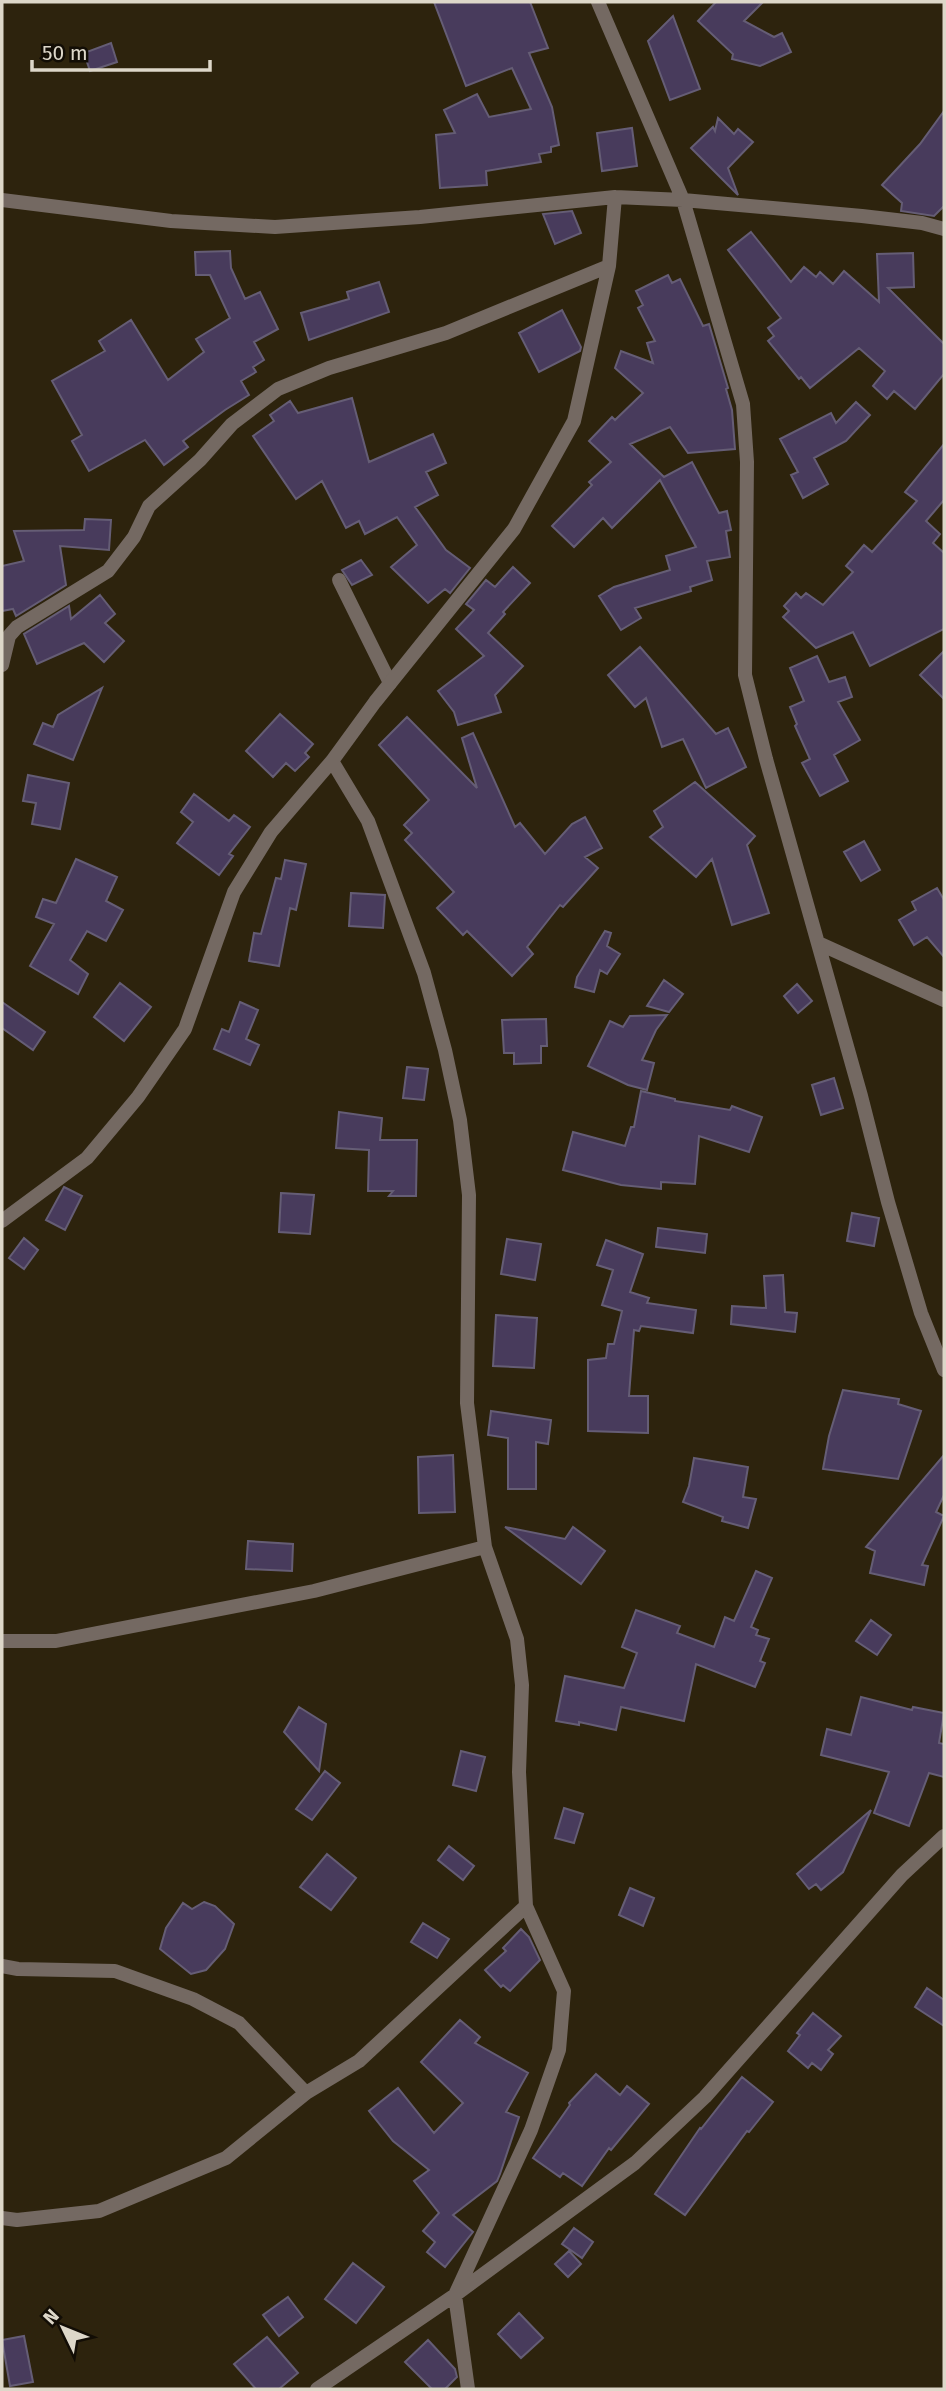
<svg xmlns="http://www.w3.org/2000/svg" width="946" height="2391" font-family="'Fira Sans',sans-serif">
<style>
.building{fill:#483b5c;stroke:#655d75;stroke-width:2}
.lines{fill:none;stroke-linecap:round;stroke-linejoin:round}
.service{stroke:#746962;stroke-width:14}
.minor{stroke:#746962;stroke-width:14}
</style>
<rect width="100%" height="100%" fill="#2d230d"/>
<path class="building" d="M434,2H530L548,48L529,53L552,107L559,145L551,147V152L539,154L541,162L486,171L487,185L440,188L436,135L455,133L444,110L477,94L489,117L531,109L512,68L466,86Z
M716,2H763L744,21L774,37L782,33L791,52L760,66L732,59L733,54L698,21Z
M673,16L700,89L670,100L648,41Z
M111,43L117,62L90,71L84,53Z
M944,111V206L934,216L901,211L902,203L882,185L920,144Z
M718,118L734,134L738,129L753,142L728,168L738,195L691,148L713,127L715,131Z
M632,128L637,166L602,171L597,133Z
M572,211L581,233L555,244L543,214Z
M751,232L791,282L804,267L816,277L820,272L833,284L844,271L879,302L877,254L913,253L914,287L888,288L944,344V374L915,409L894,391L887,399L873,386L885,371L859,348L810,388L801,377L799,379L768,341L774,336L768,328L781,318L728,250Z
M230,251L231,268L245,299L260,292L278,329L254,342L264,360L253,367L256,372L241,381L249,395L225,410L183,441L188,447L164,465L145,440L89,471L72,441L82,435L52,381L105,351L99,341L131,320L168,380L204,352L196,339L230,318L210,275H196L195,252Z
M668,275L672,283L680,279L703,326L709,324L728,388L726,389L732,410L735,449L688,453L670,427L630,444L664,477L692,462L719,513L727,511L731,530L726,531L730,557L707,561L712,580L690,587L691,591L635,608L641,618L621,630L599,596L614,587L670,570L666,556L696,547L660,480L612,528L603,518L574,547L552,526L592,485L589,482L611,462L589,441L612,417L615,420L643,393L615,368L621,351L653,363L647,343L655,341L638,308L643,305L636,291Z
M379,282L389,312L309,340L301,313L349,299L347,292Z
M562,310L581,347L580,351L539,372L519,333Z
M352,398L369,462L433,434L446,463L426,472L438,495L415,507L446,550L470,568L450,593L445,589L428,603L391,567L417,545L397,517L365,534L359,521L346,528L322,481L296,499L253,436L274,421L270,415L290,401L298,413Z
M856,402L870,415L846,441L814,458L828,484L803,498L791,475L798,472L780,439L831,413L836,423Z
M944,444V500L926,521L940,534L933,543L944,553V629L870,666L853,632L816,648L783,617L789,611L784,606L796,593L801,598L806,593L823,605L853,572L846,566L864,545L872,552L917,501L905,492Z
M85,519L111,520L109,550L60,546L66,585L16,616L13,609L2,611V566L24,561L14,531L84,530Z
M361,560L372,575L352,585L342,570Z
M513,567L530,583L503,612L505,614L488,633L523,666L495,695L501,712L458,725L454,712L438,691L484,656L456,629L474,610L466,604L486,580L495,587Z
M100,595L115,614L105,623L124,641L104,662L84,643L37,664L24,634L69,606L71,619Z
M640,647L716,734L728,728L746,767L706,788L683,739L662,747L646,698L635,707L608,675Z
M944,651V699L920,675Z
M817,656L829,682L845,677L852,697L838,702L860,740L834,755L848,781L820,796L802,763L810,759L795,726L797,724L790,707L804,701L790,668Z
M102,688L73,760L34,744L43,723L53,727L58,715Z
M280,714L313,744L305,753L309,757L295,771L286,763L273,777L246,751Z
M407,717L477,788L462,738L473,733L515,827L520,823L545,854L572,824L585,817L602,848L585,857L598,868L563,907L560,905L527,947L533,954L512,976L467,931L463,935L437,908L454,892L405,840L412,833L404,825L429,800L379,745Z
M28,775L69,783L60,829L32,824L36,803L23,801Z
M695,782L755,836L747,845L769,913L732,925L712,859L696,877L650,837L663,827L654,811Z
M194,794L229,821L234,815L250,827L229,854L233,856L219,875L177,843L193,822L181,812Z
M864,841L880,870L861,881L844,852Z
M76,859L117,877L106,901L123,910L106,941L87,931L70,960L88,974L78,994L30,966L54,924L36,917L43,899L56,903Z
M285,860L306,864L296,910L290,908L279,966L249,961L254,933L261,934L276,878L281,879Z
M937,888L944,900V957L927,937L914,945L899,920L916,910L912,902Z
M351,893L385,895L383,928L349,926Z
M605,931L611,933L607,946L620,954L607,974L600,970L594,992L575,987L577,977Z
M664,980L683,994L669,1012L647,1006Z
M120,983L151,1007L124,1041L94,1017Z
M797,984L812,1001L798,1013L784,996Z
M2,1002L45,1032L33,1050L2,1028Z
M240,1002L258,1010L246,1039L259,1045L250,1065L214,1049L222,1029L229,1032Z
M667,1015L656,1030L642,1060L654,1063L647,1090L628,1085L588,1066L610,1021L623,1027L630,1016Z
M546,1019L547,1046H541V1063L514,1064V1053H504L502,1020Z
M407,1067L428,1069L424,1100L403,1098Z
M834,1078L843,1108L821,1115L812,1085Z
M641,1091L675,1099V1101L730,1110L732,1106L762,1117L749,1152L699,1136L695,1184L661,1182V1189L621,1185L563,1170L573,1132L625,1146L631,1127H634Z
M339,1112L382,1118L380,1140H417L416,1196H389L393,1191H368L369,1150L336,1148Z
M64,1187L82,1196L65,1230L46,1220Z
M281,1193L314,1195L310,1234L279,1232Z
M852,1213L879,1218L874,1246L847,1241Z
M658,1228L707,1234L705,1253L656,1247Z
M24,1238L38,1250L24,1269L9,1258Z
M507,1239L541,1244L535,1280L501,1274Z
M606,1240L643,1254L630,1292L649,1298L647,1303L696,1310L693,1333L641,1326L639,1331L634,1330L629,1396H648V1433L588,1431V1360L606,1358L608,1344H614L622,1311L602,1305L613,1270L597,1265Z
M783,1275L785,1312L797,1313L795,1332L731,1324L732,1306L766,1308L764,1276Z
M496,1315L537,1318L534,1368L493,1366Z
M843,1390L899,1399L898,1404L921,1411L898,1479L823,1469L829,1436Z
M491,1411L551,1420L548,1444L536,1442V1489H508V1438L488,1435Z
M453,1455L455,1512L419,1513L418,1457Z
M944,1455V1495L936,1512L944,1516L922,1565L928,1566L924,1585L870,1573L875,1551L866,1547Z
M694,1458L748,1467L743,1497L756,1499L748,1528L722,1521L723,1517L683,1502L689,1486Z
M505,1527L565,1539L573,1527L605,1551L581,1584Z
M248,1541L293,1544L292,1571L246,1569Z
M756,1571L772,1578L751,1627L758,1630L756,1635L769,1639L760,1661L765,1663L755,1687L696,1664L684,1721L621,1707L616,1730L579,1722V1725L556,1721L565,1676L624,1688L637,1653L622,1647L636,1610L680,1626L677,1633L714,1647L725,1617L734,1621Z
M871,1620L891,1635L877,1655L856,1641Z
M861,1697L912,1710L913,1707L944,1713L939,1743L944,1744V1777L929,1773L909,1826L874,1813L889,1772L821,1755L827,1729L851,1735Z
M299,1707L326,1724L319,1771L284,1732Z
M461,1751L485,1757L476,1791L453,1785Z
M325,1771L340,1783L312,1820L296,1809Z
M564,1808L583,1814L574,1843L555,1838Z
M871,1810L843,1872L821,1890L816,1884L809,1889L797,1874Z
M449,1846L474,1866L463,1880L438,1860Z
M327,1854L356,1878L331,1910L300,1887Z
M630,1888L654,1898L643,1926L619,1915Z
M204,1902L215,1906L234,1924L225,1949L206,1970L191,1974L160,1949L166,1928L183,1903L192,1909Z
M423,1923L449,1939L437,1958L411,1942Z
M521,1929L529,1937L540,1960L510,1991L503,1985L501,1987L485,1970L506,1951L503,1948Z
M927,1988L944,2000V2026L915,2007Z
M813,2013L841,2036L828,2050L833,2054L821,2070L812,2063L808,2068L788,2051L800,2035L797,2033Z
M460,2020L480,2037L475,2043L528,2073L506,2112L519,2117L500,2174L497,2181L453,2215L473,2232L445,2267L427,2252L435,2242L423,2231L439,2213L414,2181L429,2170L393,2141L369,2111L398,2088L434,2133L463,2103L421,2062Z
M596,2074L620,2095L627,2086L649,2104L611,2150L609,2148L582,2186L563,2173L560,2177L533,2158L570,2105L569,2103Z
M742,2077L773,2102L749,2132L747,2131L685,2215L655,2194L700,2128L701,2129Z
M574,2228L593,2242L582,2258L562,2244Z
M569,2251L581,2264L568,2277L555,2264Z
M353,2263L384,2287L356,2323L325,2299Z
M288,2297L303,2317L279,2336L263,2315Z
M519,2313L543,2338L521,2358L498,2334Z
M24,2336L33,2382L10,2386L2,2340Z
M267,2337L298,2373L279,2389H256L234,2364Z
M428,2340L455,2369L457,2377L445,2389H432L405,2362Z"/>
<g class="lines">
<path class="service" d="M339,580L390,683"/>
<path class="minor" d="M598,2L683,200L743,404L747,462L745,675L766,759L861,1096L888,1202L921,1313L944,1370
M2,200L171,221L275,227L420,217L615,197L683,200L862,216L922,223L944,229
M2,665L9,636L17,627L108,571L134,537L149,506L200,460L232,424L278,389L329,368L446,333L609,266
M332,761L368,821L424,973L445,1050L460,1120L469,1195L467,1403L485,1547L517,1639L522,1685L519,1772L526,1906L564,1991L559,2050L531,2130L455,2295L468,2389
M818,943L944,1000
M2,1221L87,1158L138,1097L185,1029L234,892L271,832L332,761L375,702L514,529L574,421L609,266L615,197
M2,1641H56L314,1591L485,1547
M2,1966L18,1969L115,1971L193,1999L239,2023L306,2093
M2,2218L17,2220L99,2211L226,2158L306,2093L359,2061L526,1906
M317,2389L455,2295L635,2163L705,2097L902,1875L944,1836"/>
</g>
<rect width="946" height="2391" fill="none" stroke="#ddd7c9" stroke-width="7"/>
<g transform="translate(63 2328) rotate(313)" stroke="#120d05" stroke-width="5" paint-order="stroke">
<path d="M0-5L12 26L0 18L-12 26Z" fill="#ddd7c9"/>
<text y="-10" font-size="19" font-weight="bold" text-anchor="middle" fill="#ddd7c9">N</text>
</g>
<path d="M32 60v10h178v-10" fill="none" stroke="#ddd7c9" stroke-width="3.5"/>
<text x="42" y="60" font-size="21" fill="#ddd7c9" stroke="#120d05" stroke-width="5" paint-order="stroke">50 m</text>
</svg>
